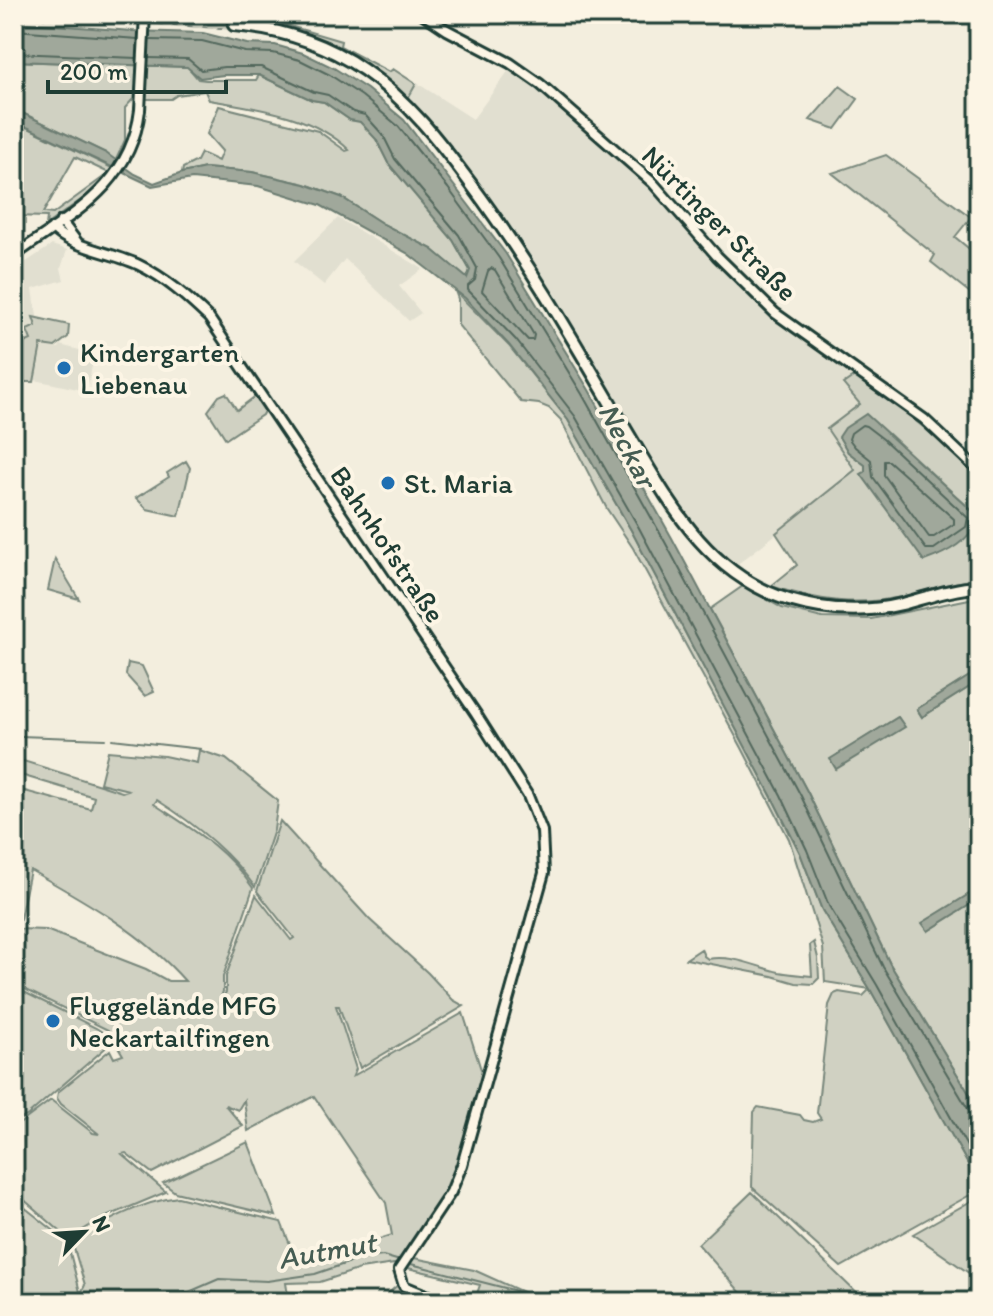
<svg xmlns="http://www.w3.org/2000/svg" width="993" height="1316" font-family="Itim,sans-serif">
<style>
.built{fill:#e1dfd0}
.green{fill:#d0d1c2;stroke:#78877b;stroke-width:2;fill-rule:evenodd}
.water{fill:#a0a89b;stroke:#6c7d72;stroke-width:2}
.lines{fill:none;stroke-linecap:round;stroke-linejoin:round}
.shore{stroke:#53685d;stroke-width:2}
.stream{stroke:#6c7d72;stroke-width:2}
.major-tunnel{stroke:#c9cbbc;stroke-width:10;stroke-dasharray:10 5;stroke-linecap:butt}
.minor-casing{stroke:#1f3d34;stroke-width:14}
.major-casing{stroke:#1f3d34;stroke-width:16}
.minor{stroke:#fcf5e5;stroke-width:8}
.major{stroke:#fcf5e5;stroke-width:10}
.minor-bridge-casing{stroke:#1f3d34;stroke-width:14;stroke-linecap:butt}
.minor-bridge{stroke:#fcf5e5;stroke-width:8}
.poi-dot{fill:#1f6fb2;stroke:#fcf5e5;stroke-width:3}
.labels{text-anchor:middle;dominant-baseline:central;stroke-width:8;stroke-linejoin:round;paint-order:stroke}
.street-label{font-size:28px;fill:#1f3d34;stroke:#fcf5e5}
.poi-label{font-size:28px;fill:#1f3d34;stroke:#fcf5e5;text-anchor:start}
.water-label{font-size:30px;font-style:italic;fill:#465d53;stroke:#fcf5e5}
</style>
<rect width="100%" height="100%" fill="#f3eede"/>
<filter id="ink" filterUnits="userSpaceOnUse"><feTurbulence type="fractalNoise" baseFrequency=".0125" numOctaves="2"/><feDisplacementMap in="SourceGraphic" scale="16" xChannelSelector="R" yChannelSelector="G"/><feConvolveMatrix kernelMatrix="1 2 1 2 8 2 1 2 1" color-interpolation-filters="sRGB"/></filter>
<g filter="url(#ink)">
<path class="built" d="M512,66L541,87L659,191L737,282L773,316L854,373L842,385L860,404L827,431L858,471L735,566L695,531L672,498L555,296L513,234L446,145L406,99L417,83L473,119Z
M338,218L423,269L399,286L421,313L409,321L345,259L324,285L294,261Z
M52,245L67,250L61,268L64,280L33,289L39,329L35,345L14,354V270Z
M41,345L59,348L60,345L83,351V354L94,356L87,391L35,380Z"/>
<path class="green" d="M119,14H249L341,41L340,46L389,72L393,69L416,84L407,100C369,63 321,32 267,25C251,23 234,29 218,28C173,25 127,22 82,19Z
M14,61L188,67L198,79L206,80H256L259,75L312,100L324,102L350,120L360,121L376,139L388,163L453,240L470,270L467,279L432,249L383,224L341,197L305,184L252,172L205,168L182,173L183,168L197,161L201,153L218,161L222,151L207,134L219,106L318,131L346,151L349,150C314,115 257,108 209,100L205,91L177,95L171,99H133L125,108V140L115,162L106,153L14,109Z
M840,86L858,99L836,129L810,120Z
M14,121L112,168L110,179L46,225L47,217L14,216ZM75,157L109,173L53,214L43,213Z
M886,155L971,217L955,237L979,257V300L931,262L935,255L832,173Z
M455,291L509,346L568,420L631,530L773,799L800,853L822,910L870,989L979,1184V1280L913,1234L971,1201L970,1195L841,1267L752,1187L754,1112L758,1107L800,1115L804,1120L813,1122L821,1119L817,1113L829,1005L834,994L839,992L863,996L870,989L825,982L823,947L789,839L742,748L633,548L607,509L561,420L549,408L539,404L521,402L458,325V299Z
M33,317L69,325L68,337L55,347L41,345L34,382H23L14,424V348L31,340L27,330L36,326Z
M856,375C900,408 942,439 979,480V517L889,434L848,452L865,465V472L862,474L885,506L937,556L973,532L979,519V579C954,581 930,590 906,596C857,607 817,601 771,586L797,565L776,533L855,470L827,429L860,404L843,384Z
M226,393L237,410L257,395L265,409L262,415L226,439L208,411L219,396Z
M186,461L190,468L179,516L147,509L136,498L169,477L167,473Z
M55,559L79,599L48,590Z
M743,586L782,608L822,618L871,619L979,597V670L917,709L922,717L979,681V888L923,923L928,931L979,899V1110L890,964L808,793L710,609ZM898,717L904,727L836,768L831,759Z
M128,663L142,666L154,692L145,696L126,675Z
M199,750L226,759L278,801L274,830L255,887C229,851 195,824 157,800L154,804C195,831 224,847 253,888L223,977V991L219,1004L226,992V976L256,895L291,940L294,938L257,891L280,821L369,919L428,973L453,1000L464,1006L360,1068L339,1006H336L356,1069L353,1076L463,1013L484,1079L452,1186L401,1263L360,1269L320,1282L286,1283L289,1302H14V1199L67,1241L80,1292L85,1297L82,1291L85,1285L72,1242C105,1222 139,1202 178,1197L281,1222L293,1252L314,1260L392,1235L386,1203L314,1096L248,1131L244,1100L238,1110L225,1105L243,1126L152,1173L126,1153L122,1154L166,1192L99,1220L69,1239L14,1191V1128L51,1100L93,1133L99,1134L61,1104L57,1098L58,1092L110,1050L114,1058L123,1055L108,1030L14,984V788L91,809L94,797L14,773V758L122,792L128,790L100,783L108,751L164,756L197,763ZM30,870C85,901 143,933 185,981H168L146,969L46,930L18,929Z
M814,942L818,958L819,978L813,984L796,983L772,976L686,959L701,949L704,956L708,959C731,954 757,967 779,972C790,974 801,975 812,976L810,945Z
M14,987L96,1028L107,1035L110,1044L28,1115L14,1123Z
M248,1142L276,1216L175,1192L163,1183Z
M752,1192L866,1302H749L698,1244Z
M414,1258L474,1270L545,1302H474L480,1285L408,1268Z
M399,1284L407,1292L432,1302H378Z"/>
<path class="water" d="M14,22L132,31L203,33L247,44L275,45L303,53L334,68L367,89L404,120L506,254L589,390L672,538L808,793L890,964L979,1110V1184L870,989L822,910L800,853L773,799L631,530L568,420L509,345L465,298L407,253L320,205L258,186L192,179L152,186L14,121V109L106,153L135,174L154,183L182,173L205,168L252,172L305,184L341,197L383,224L432,249L467,278L470,270L453,240L388,163L376,139L360,122L350,120L324,102L312,100L259,75H224L200,78L187,67L14,61Z
M866,414L979,517C971,541 947,553 924,561L861,474L865,472V465L848,452L839,437L845,428Z
M979,670V681L922,717L917,709Z
M898,717L905,727L836,769L830,759Z
M979,888V899L928,931L922,923Z"/>
<g class="lines">
<path class="shore" d="M14,30L138,39
M150,40L202,41L245,52L273,53L300,60L330,75L362,96L398,126L448,188L499,258L582,394L665,542L801,796L883,967L968,1109L979,1113
M14,53L137,58
M149,58L188,59L201,70L224,67H261L314,92L328,95L353,112L365,115L383,135L395,159L459,235L477,268L475,280L468,286V290L516,340L575,416L638,526L781,795L807,850L829,906L877,985L979,1168
M491,268L495,270L534,335L533,340H528L482,291L488,271Z
M862,425L866,426L883,439L968,518L966,527L934,549H926L873,477L871,460L855,447L849,439L851,433Z
M884,461H889L954,519V524L934,537H929L884,475Z"/>
<path class="stream" d="M19,736L105,739
M112,739L201,749
M407,1263L513,1290L541,1302
M166,1302L219,1279L267,1281L315,1274L359,1259L383,1256L400,1261"/>
<path class="major-tunnel" d="M43,14L234,25"/>
<defs>
<path id="minor" d="M423,14L447,30L510,63L540,84L653,183L717,256L775,313L924,419L979,471
M61,221L77,242
M53,228C68,247 115,253 139,265C166,278 187,297 209,318L476,714L528,796L542,831L544,873L462,1165L451,1192L399,1270L404,1286L443,1302
M14,256C70,215 131,186 140,110"/>
<path id="major" d="M234,25C281,29 325,43 364,70C408,100 440,142 471,184C529,262 577,346 626,430C668,500 705,574 789,600C826,611 865,613 902,604C928,597 953,588 979,587"/>
</defs>
<use href="#minor" class="minor-casing"/>
<use href="#major" class="major-casing"/>
<use href="#minor" class="minor"/>
<use href="#major" class="major"/>
<defs>
<path id="minor-bridge" d="M140,110L145,14"/>
</defs>
<use href="#minor-bridge" class="minor-bridge-casing"/>
<use href="#minor-bridge" class="minor-bridge"/>
</g>
</g>
<g class="poi-dot">
<circle cx="64" cy="368" r="8"/>
<circle cx="388" cy="483" r="8"/>
<circle cx="53" cy="1021" r="8"/>
</g>
<g class="labels">
<g class="street-label">
<text transform="translate(720 223) rotate(45)">Nürtinger Straße</text>
<text transform="translate(388 544) rotate(56)">Bahnhofstraße</text>
</g>
<g class="poi-label">
<text x="80" y="352">Kindergarten<tspan x="80" dy="32">Liebenau</tspan></text>
<text x="404" y="483">St. Maria</text>
<text x="69" y="1005">Fluggelände MFG<tspan x="69" dy="32">Neckartailfingen</tspan></text>
</g>
<g class="water-label">
<text transform="translate(628 445) rotate(62)">Neckar</text>
<text transform="translate(327 1250) rotate(-10)">Autmut</text>
</g>
</g>
<rect width="993" height="1316" fill="none" stroke="#fcf5e5" stroke-width="48"/>
<rect x="24" y="24" width="945" height="1268" fill="none" stroke="#1f3d34" stroke-width="3" filter="url(#ink)"/>
<g transform="translate(84 1232) rotate(65)" stroke="#fcf5e5" stroke-width="6" paint-order="stroke">
<path d="M0-6L14 30L0 20L-14 30Z" fill="#1f3d34"/>
<text y="-12" font-size="22" font-weight="bold" text-anchor="middle" fill="#1f3d34">N</text>
</g>
<path d="M48 80v12h178v-12" fill="none" stroke="#1f3d34" stroke-width="4"/>
<text x="60" y="80" font-size="24" fill="#1f3d34" stroke="#fcf5e5" stroke-width="6" paint-order="stroke">200 m</text>
</svg>
